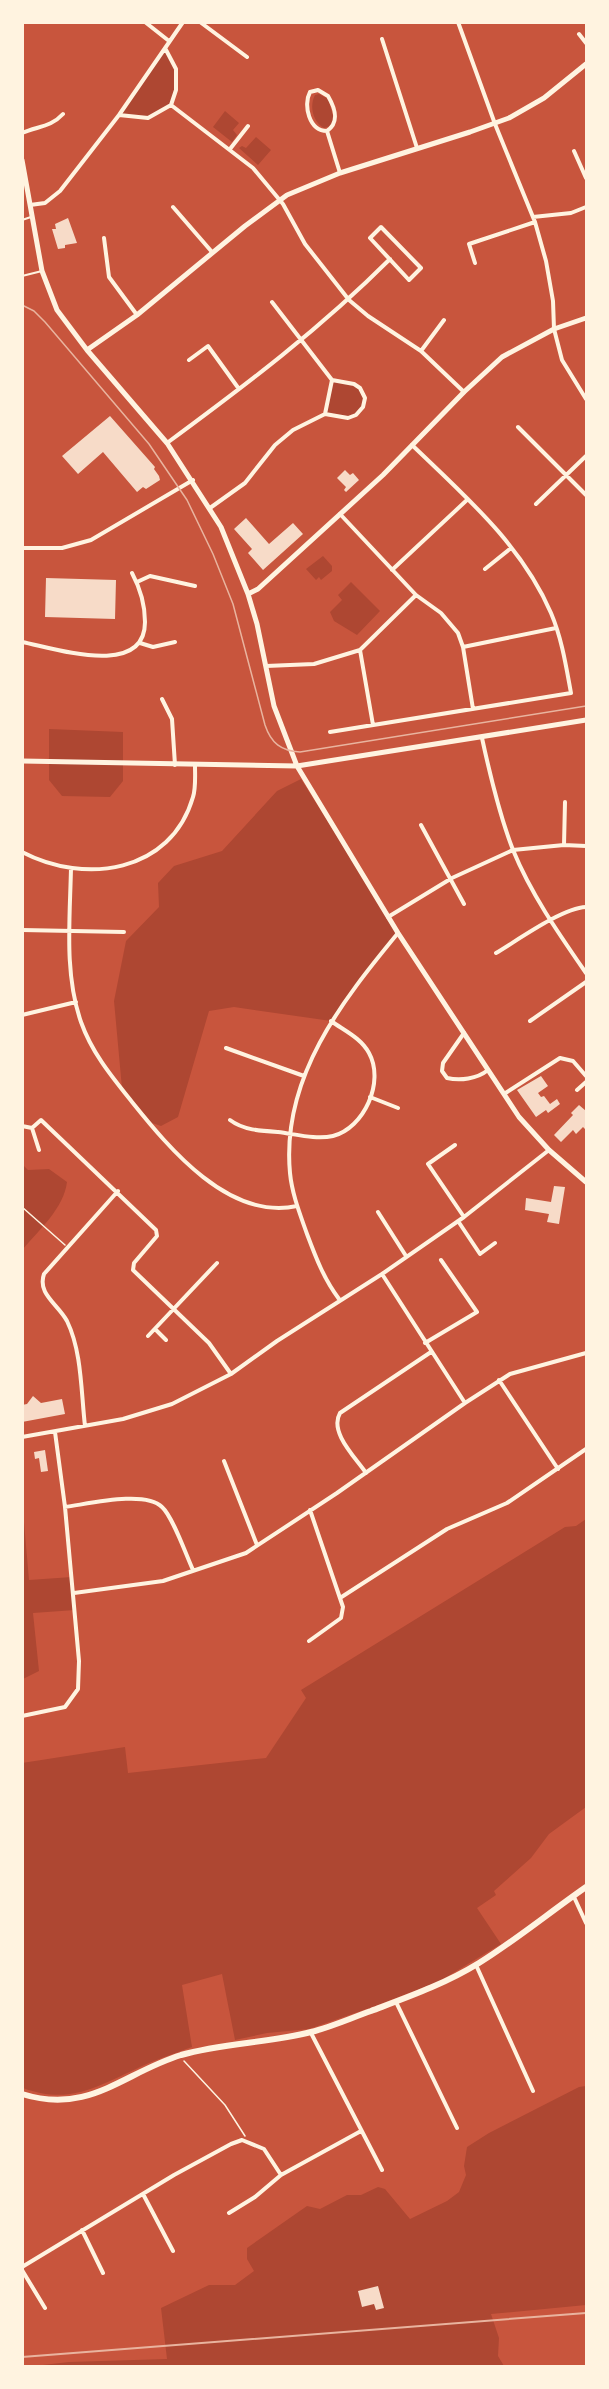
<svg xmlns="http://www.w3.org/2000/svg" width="609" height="2389" font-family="'Noto Sans',sans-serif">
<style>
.green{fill:#ae4732}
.building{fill:#f7dbc8}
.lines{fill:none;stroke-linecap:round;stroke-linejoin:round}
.path{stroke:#fff3e0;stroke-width:1.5}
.service{stroke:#fff3e0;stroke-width:2}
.minor{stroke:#fff3e0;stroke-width:4}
.tertiary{stroke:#fff3e0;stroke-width:5}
.secondary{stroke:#fff3e0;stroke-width:6}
.tram{stroke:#e9b49f;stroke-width:1.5}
.rail{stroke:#e9b49f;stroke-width:2}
</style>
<rect width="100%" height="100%" fill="#c8553d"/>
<path class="green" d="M165,47L176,69V90L171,105L148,118L119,115Z
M319,94L328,99L334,119L330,126L324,128C313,122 309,106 315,95Z
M225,111L239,123L233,130L237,135L232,142L213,127Z
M256,137L271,150L258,165L239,148L242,146L246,148Z
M332,380C340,382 354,382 360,388C369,398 363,415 349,418C342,419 332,415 325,414Z
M323,556L332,566V571L321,580L319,577L316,580L306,569Z
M351,582L380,611L357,635L334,621L330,612L342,600L338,595Z
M49,729L123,732V781L110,797L62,796L49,780Z
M301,779L398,933L331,1021L234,1007L209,1011L178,1117L161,1126L152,1123L122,1088L114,1001L126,941L159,907L158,883L174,866L222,851L277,791Z
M23,1165L28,1170L49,1169L67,1182C64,1208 39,1230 23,1249Z
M22,1499L29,1580L72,1577L75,1610L33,1613L39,1671L23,1679Z
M586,1519V1807L549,1834L531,1858L494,1891L496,1895L477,1908L501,1944L440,1981L378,2005L309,2029L267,2033L235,2040L222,1974L182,1985L192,2047C173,2054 154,2060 136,2069C96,2087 69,2105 23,2088L22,1763L125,1747L128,1773L266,1758L306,1698L301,1690L565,1527L576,1526Z
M586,2086V2305L491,2314L499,2338L498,2356L504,2366H34L69,2362L167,2359L161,2308L209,2285H235L254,2271L247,2259V2248L307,2206L320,2209L347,2195H361L378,2187L385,2189L410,2219L447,2201L459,2192L466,2175L464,2166L467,2147L489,2133L579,2087Z"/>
<path class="building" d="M68,218L77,243L65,245V248L58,249L52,229H56L55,224Z
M110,416L155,467L154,469L159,476L160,480L146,489L143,487L137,492L103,452L78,474L62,456Z
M345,470L350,475L353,473L359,480L346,492L344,490L346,487L337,478Z
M246,518L269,544L293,523L303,534L263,570L248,553L252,549L234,529Z
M46,578L116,580L115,619L45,617Z
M541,1076L548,1086L538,1093L541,1097L544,1096L550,1104L557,1099L560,1104L548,1113L546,1110L536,1117L517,1090Z
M579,1105L586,1111V1130L583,1127L576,1134L573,1130L561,1142L554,1135L573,1115L571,1113Z
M554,1186L565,1187L559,1224L547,1222L549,1214L525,1210L526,1198L551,1202Z
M33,1396L41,1403L62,1399L65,1414L22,1422V1405L27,1404Z
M45,1450L48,1471L41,1472L39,1458L35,1459L34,1452Z
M378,2286L384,2308L376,2310L374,2304L362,2307L358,2291Z"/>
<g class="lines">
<path class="path" d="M22,1207L65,1245
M184,2061L225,2105L245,2136"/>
<path class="service" d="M22,220L31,217
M22,276L42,271"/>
<path class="minor" d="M145,22L169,41
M200,22L247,57
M458,22L495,124L535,222L546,261L553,301L554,329L562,360L586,399
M579,34L586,43
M382,39L417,148
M171,105L253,168L283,204L305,244L349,300L368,316L421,351L464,392
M119,115L148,118L171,105L176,90V69L165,48
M327,131C340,122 335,108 328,96L318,90L310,92C303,105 309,131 327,131L340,173
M22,133C39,126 51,127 63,114
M230,149L248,126
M574,151L586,178
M30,205L45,203L60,191L119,115L183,22
M173,207L212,252
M533,217L571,213L586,207
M381,227L421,268L409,280L370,238Z
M104,238L109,277L137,315
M475,263L469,244L535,222
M421,351L444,320
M189,360L208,346L239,389
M325,414L332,380
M518,427L586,495
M167,443C247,384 320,329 390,259
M536,504L586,456
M210,508L245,483L275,445L293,430L325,414L348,418L356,415L363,407L365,398L360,388L354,384L332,380L272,302
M340,514L416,595L441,613L458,633L463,647L473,709
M22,548H62L91,540L193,480
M485,569L511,548
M392,570L468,499
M137,582L150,576L195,586
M22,642C54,648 145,679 145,622C145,605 140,588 132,573
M140,643L153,647L175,642
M463,647L556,628
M360,650L373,725
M266,666L314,664L360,650L416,595
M162,699L172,719L175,765
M330,732L571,693C566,666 562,639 551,613C522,545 464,495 412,445
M482,738C490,775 499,814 513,850C531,894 559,934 586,973
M421,825L464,904
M564,845L565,802
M22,852C85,885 171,873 193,797C196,788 195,776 195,765
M71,868C70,919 64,973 81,1022C92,1053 112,1077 132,1102C169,1148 229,1221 297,1206
M388,917L452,878L513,850L564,845L586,846
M22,930L124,932
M496,953C518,940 562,908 586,907
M22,1015L76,1002
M530,1021L586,982
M464,1033L443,1063L442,1071L447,1078C460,1081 477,1079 488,1070
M226,1048L304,1076
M577,1090L586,1082
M504,1094L560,1058L573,1061L586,1076
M370,1097L398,1108
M230,1120C243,1130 261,1131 278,1132C295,1134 316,1140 333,1136C364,1128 385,1082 369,1053C361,1038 345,1031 331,1021
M22,1126L32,1128
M455,1145L428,1164L464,1217
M39,1150L32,1128L41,1120L156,1230L157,1236L134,1263L133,1270L209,1343L231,1374
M378,1212L406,1256
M458,1221L480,1254L495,1243
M382,1274L465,1403
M339,1299C324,1279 316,1258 307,1234C300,1214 292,1194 290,1173C281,1078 342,1001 398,933
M155,1329L166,1340
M148,1336L217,1263
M425,1343L477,1312L441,1260
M499,1380L558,1469
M85,1426C81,1392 82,1352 67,1321C58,1304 37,1294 44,1274L118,1191
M22,1437L123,1419L172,1404L231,1374L277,1341L382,1274L464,1217L549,1150
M224,1461L257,1545
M366,1473C355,1457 329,1432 340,1413L431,1352
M65,1507C88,1504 145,1490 162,1507C173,1517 186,1555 193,1570
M74,1593L163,1581L246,1553L337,1493L465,1403L510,1374L586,1353
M340,1598L447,1529L507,1503L586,1449
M309,1641L341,1618L343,1607L310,1510
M22,1716L65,1707L78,1689L79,1661L65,1507L55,1432
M574,1897L586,1923
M476,1965L533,2091
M396,2002L457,2128
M311,2033L382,2170
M143,2194L173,2251
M229,2213L255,2197L281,2175L361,2131
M82,2230L103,2273
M22,2267L174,2175L231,2144L242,2140L264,2149L281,2175
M22,2270L45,2308"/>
<path class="tertiary" d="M22,160L42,271L57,310L87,350L167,443L221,527L248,594L257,624L274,706L297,766L398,933L519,1117L549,1150L586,1182
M87,350L137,315L245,226L287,195L340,173L470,132L509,118L544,98L586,64
M248,594L258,589L383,475L464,392L502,357L554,329L586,318
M22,761L297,766L586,720"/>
<path class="secondary" d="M22,2094C89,2115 123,2073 181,2055C223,2043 268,2043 311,2032C331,2027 351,2018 371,2011C408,1997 445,1984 479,1963C516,1940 550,1912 586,1887"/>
<path class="tram" d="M22,305L34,311L45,322L149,444L187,500L213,554L233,604L265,725C271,743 281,751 300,752L586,706"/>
<path class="rail" d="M22,2357L586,2313"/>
</g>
<rect width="609" height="2389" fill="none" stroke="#fff3e0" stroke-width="48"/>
</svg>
